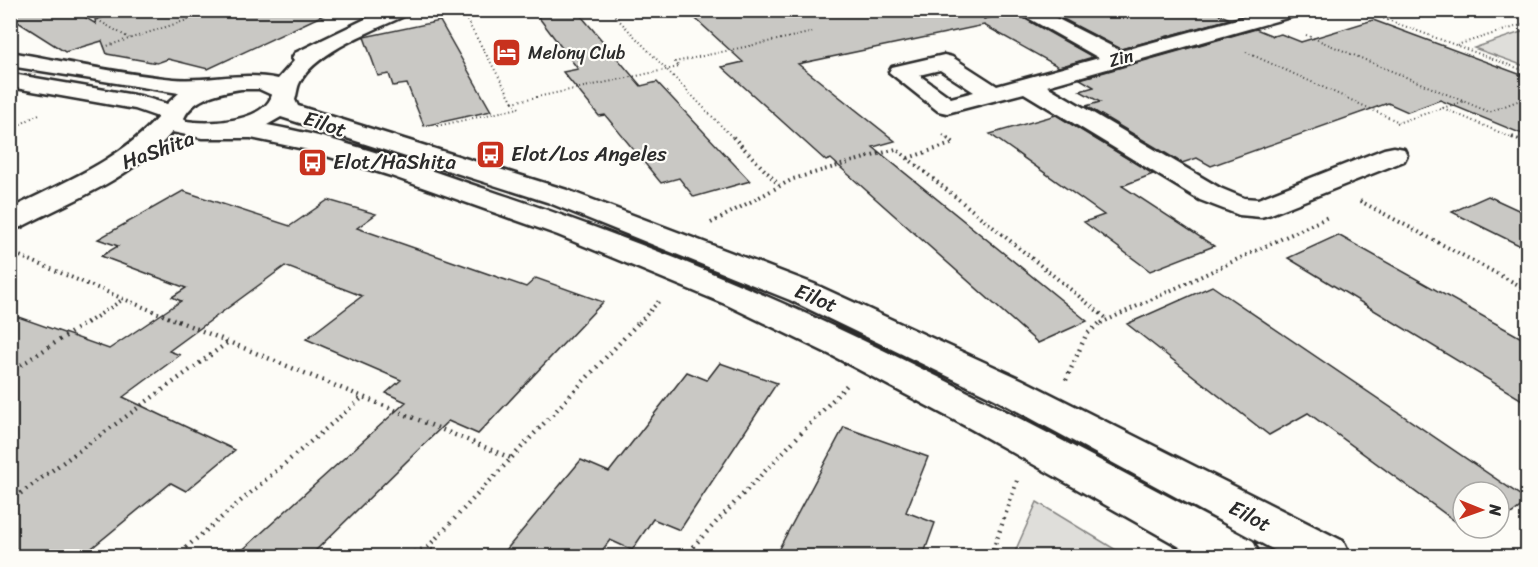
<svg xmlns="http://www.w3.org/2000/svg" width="1538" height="567" font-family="Sriracha,sans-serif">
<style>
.green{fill:#dfdeda;stroke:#858482;stroke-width:1.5}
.building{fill:#c9c8c4;stroke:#2b2b2b;stroke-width:1.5}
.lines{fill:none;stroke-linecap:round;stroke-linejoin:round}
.minor-casing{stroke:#2b2b2b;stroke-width:5}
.path-far2{stroke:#2b2b2b;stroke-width:2;stroke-dasharray:1 3;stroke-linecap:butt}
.path-far1{stroke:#2b2b2b;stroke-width:4;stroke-dasharray:1.5 4;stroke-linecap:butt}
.path{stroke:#2b2b2b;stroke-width:4.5;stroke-dasharray:1.5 5;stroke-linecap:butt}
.minor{fill:#fdfcf7;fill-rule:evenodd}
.labels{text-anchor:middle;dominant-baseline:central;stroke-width:4.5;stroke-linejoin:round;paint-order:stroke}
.far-poi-label{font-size:18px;fill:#2b2b2b;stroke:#fdfcf7;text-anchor:start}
.far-street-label{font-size:18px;fill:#2b2b2b;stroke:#fdfcf7}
.street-label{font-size:21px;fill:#2b2b2b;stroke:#fdfcf7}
.poi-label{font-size:21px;fill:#2b2b2b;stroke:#fdfcf7;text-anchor:start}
</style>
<rect width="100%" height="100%" fill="#fdfcf7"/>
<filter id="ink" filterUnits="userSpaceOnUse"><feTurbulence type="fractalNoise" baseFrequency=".0167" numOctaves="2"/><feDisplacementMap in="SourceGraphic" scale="12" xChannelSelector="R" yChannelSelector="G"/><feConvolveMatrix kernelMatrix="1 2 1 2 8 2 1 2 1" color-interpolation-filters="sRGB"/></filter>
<g filter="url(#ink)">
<path class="green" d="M1527,30V67L1474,48Z
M1037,502L1126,556H1013Z"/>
<path class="building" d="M10,10H73L96,24L95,20L125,10H334L208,69L168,59L157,63L107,54L102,41L65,52L10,17Z
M533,10H576L641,86L657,82L750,181L694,197L679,178L661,183L605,115L599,116L563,72L578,69Z
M686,10H983L984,19L1013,12L1093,57L1059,67L984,25L798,64L895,141L873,147L1087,321L1038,343L831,159L826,161L722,67L743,62Z
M1046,10H1209L1230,19L1121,49Z
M1373,20L1527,77V136L1440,100L1408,112L1388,103L1211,166L1197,158L1182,163L1086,106L1100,102L1080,91L1094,87L1080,79L1256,29L1273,36L1281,34L1301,42Z
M440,21L491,111L424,126L407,84L393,86L389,74L378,76L364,37Z
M1056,115L1153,174L1122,186L1214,246L1150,271L1084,222L1104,215L990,134Z
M183,191L290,226L328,200L376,214L357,228L526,287L536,278L603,302L478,434L448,421L310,556H236L406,402L386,393L401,380L306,339L362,296L285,266L169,351L180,355L123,397L235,450L186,491L171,483L82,556H10V314L109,349L181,301L172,297L186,288L101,256L118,246L98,239Z
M1488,196L1527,214V249L1452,212Z
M1338,235L1527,341V403L1288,258Z
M1212,286L1527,500V502L1499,523V492H1463V527L1308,413L1269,435L1127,324Z
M720,363L777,383L680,530L653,519L632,550L610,540L598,556H501L581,460L609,472L687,372L707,380Z
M844,427L928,457L906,512L935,523L923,556H775Z"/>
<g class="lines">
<defs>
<path id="minor" d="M384,10H411L408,14C378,29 316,51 300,82C297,87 297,94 295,100L298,106L567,190L814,284L1021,379L1343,541L1350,556H1285L995,399L790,300L547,202L281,117L267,125C346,139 423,168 500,194C622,235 743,283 860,339C993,402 1123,473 1253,541L1260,556H1196L971,429L833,356L725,304L558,235L391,176L304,149L251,138H202L172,132C135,177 71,201 21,227L10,230V209C61,183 120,161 158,117L135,109L10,87V77L18,75L140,96L167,104L179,93L10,66V52C64,61 119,74 174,79C209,82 243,71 278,79L294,61L292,58L295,53ZM241,89H259L272,95C264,122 209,125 186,121L184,118C194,97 221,92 241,89Z
M1014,10H1040L1121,51L1270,10H1304L1301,14L1047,86L1220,188L1244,198L1258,199L1384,149L1394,147L1404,149L1407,155L1404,161L1271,214L1261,217L1239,215L1200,200L1024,93L947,113L938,111L889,72L892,67L944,55L952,57L997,86L1099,58ZM940,70L974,92L951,98L919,75Z"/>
</defs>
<use href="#minor" class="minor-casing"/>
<path class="path-far2" d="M80,10L129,38
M461,10L513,102
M609,10L734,139
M1155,10L1168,16
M1361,10L1528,72
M94,18L119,10
M1306,35L1489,112L1528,97
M1457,45L1528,23
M104,47L218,10
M1246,52L1399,122
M1443,108L1515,139
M1397,123L1464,101
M437,126L519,108L513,102L679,67L675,62L814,32
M10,130L39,114
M943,135L948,139"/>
<path class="path-far1" d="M733,137L779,185
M1512,137L1528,144
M908,158L954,143L946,137
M1360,201L1528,290
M711,223L793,179L896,149L1106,318
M10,252L182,323
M87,323L122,300
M639,323L659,301
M1101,323L1328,217"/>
<path class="path" d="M178,321L511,458
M10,372L89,321
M1066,380L1086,335L1102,321
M10,501L227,343
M176,556L362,398
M402,556L427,548
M444,556L427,548L640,321
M684,556L847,385
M991,556L1018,478"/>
<use href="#minor" class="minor"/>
</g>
</g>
<defs>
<symbol id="hotel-square" viewBox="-11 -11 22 22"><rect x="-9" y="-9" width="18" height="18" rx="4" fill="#c8321e" stroke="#fdfcf7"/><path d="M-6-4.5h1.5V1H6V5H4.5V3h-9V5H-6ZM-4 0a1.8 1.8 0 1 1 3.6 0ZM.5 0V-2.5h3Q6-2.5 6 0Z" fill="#fff"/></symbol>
<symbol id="bus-square" viewBox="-11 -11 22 22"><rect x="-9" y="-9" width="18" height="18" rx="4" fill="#c8321e" stroke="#fdfcf7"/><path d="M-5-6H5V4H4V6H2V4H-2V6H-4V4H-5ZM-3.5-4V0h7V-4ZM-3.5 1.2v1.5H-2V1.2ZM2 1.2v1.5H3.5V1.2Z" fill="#fff"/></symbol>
</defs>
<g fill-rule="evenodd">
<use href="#hotel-square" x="490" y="36" width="33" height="33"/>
<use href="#bus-square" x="474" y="138" width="33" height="33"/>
<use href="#bus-square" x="296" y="146" width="33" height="33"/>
</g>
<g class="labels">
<g class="far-poi-label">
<text x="528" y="53">Melony Club</text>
</g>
<g class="far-street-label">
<text transform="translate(1121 58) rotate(-15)">Zin</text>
</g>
<g class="street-label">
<text transform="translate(325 124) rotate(18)">Eilot</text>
<text transform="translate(158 150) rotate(-20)">HaShita</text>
<text transform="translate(816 298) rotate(23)">Eilot</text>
<text transform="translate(1250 516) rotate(28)">Eilot</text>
</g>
<g class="poi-label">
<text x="511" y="154">Elot/Los Angeles</text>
<text x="333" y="162">Elot/HaShita</text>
</g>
</g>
<rect width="1538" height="567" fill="none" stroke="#fdfcf7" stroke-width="36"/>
<rect x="18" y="18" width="1502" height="531" fill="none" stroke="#2b2b2b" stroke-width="2" filter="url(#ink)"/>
<g transform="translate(1481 510) rotate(91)"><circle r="28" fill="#fdfcf7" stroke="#a9a8a5" stroke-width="1.5"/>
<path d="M0-4.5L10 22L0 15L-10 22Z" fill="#c8321e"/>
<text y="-9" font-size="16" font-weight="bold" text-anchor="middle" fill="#2b2b2b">N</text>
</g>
</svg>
